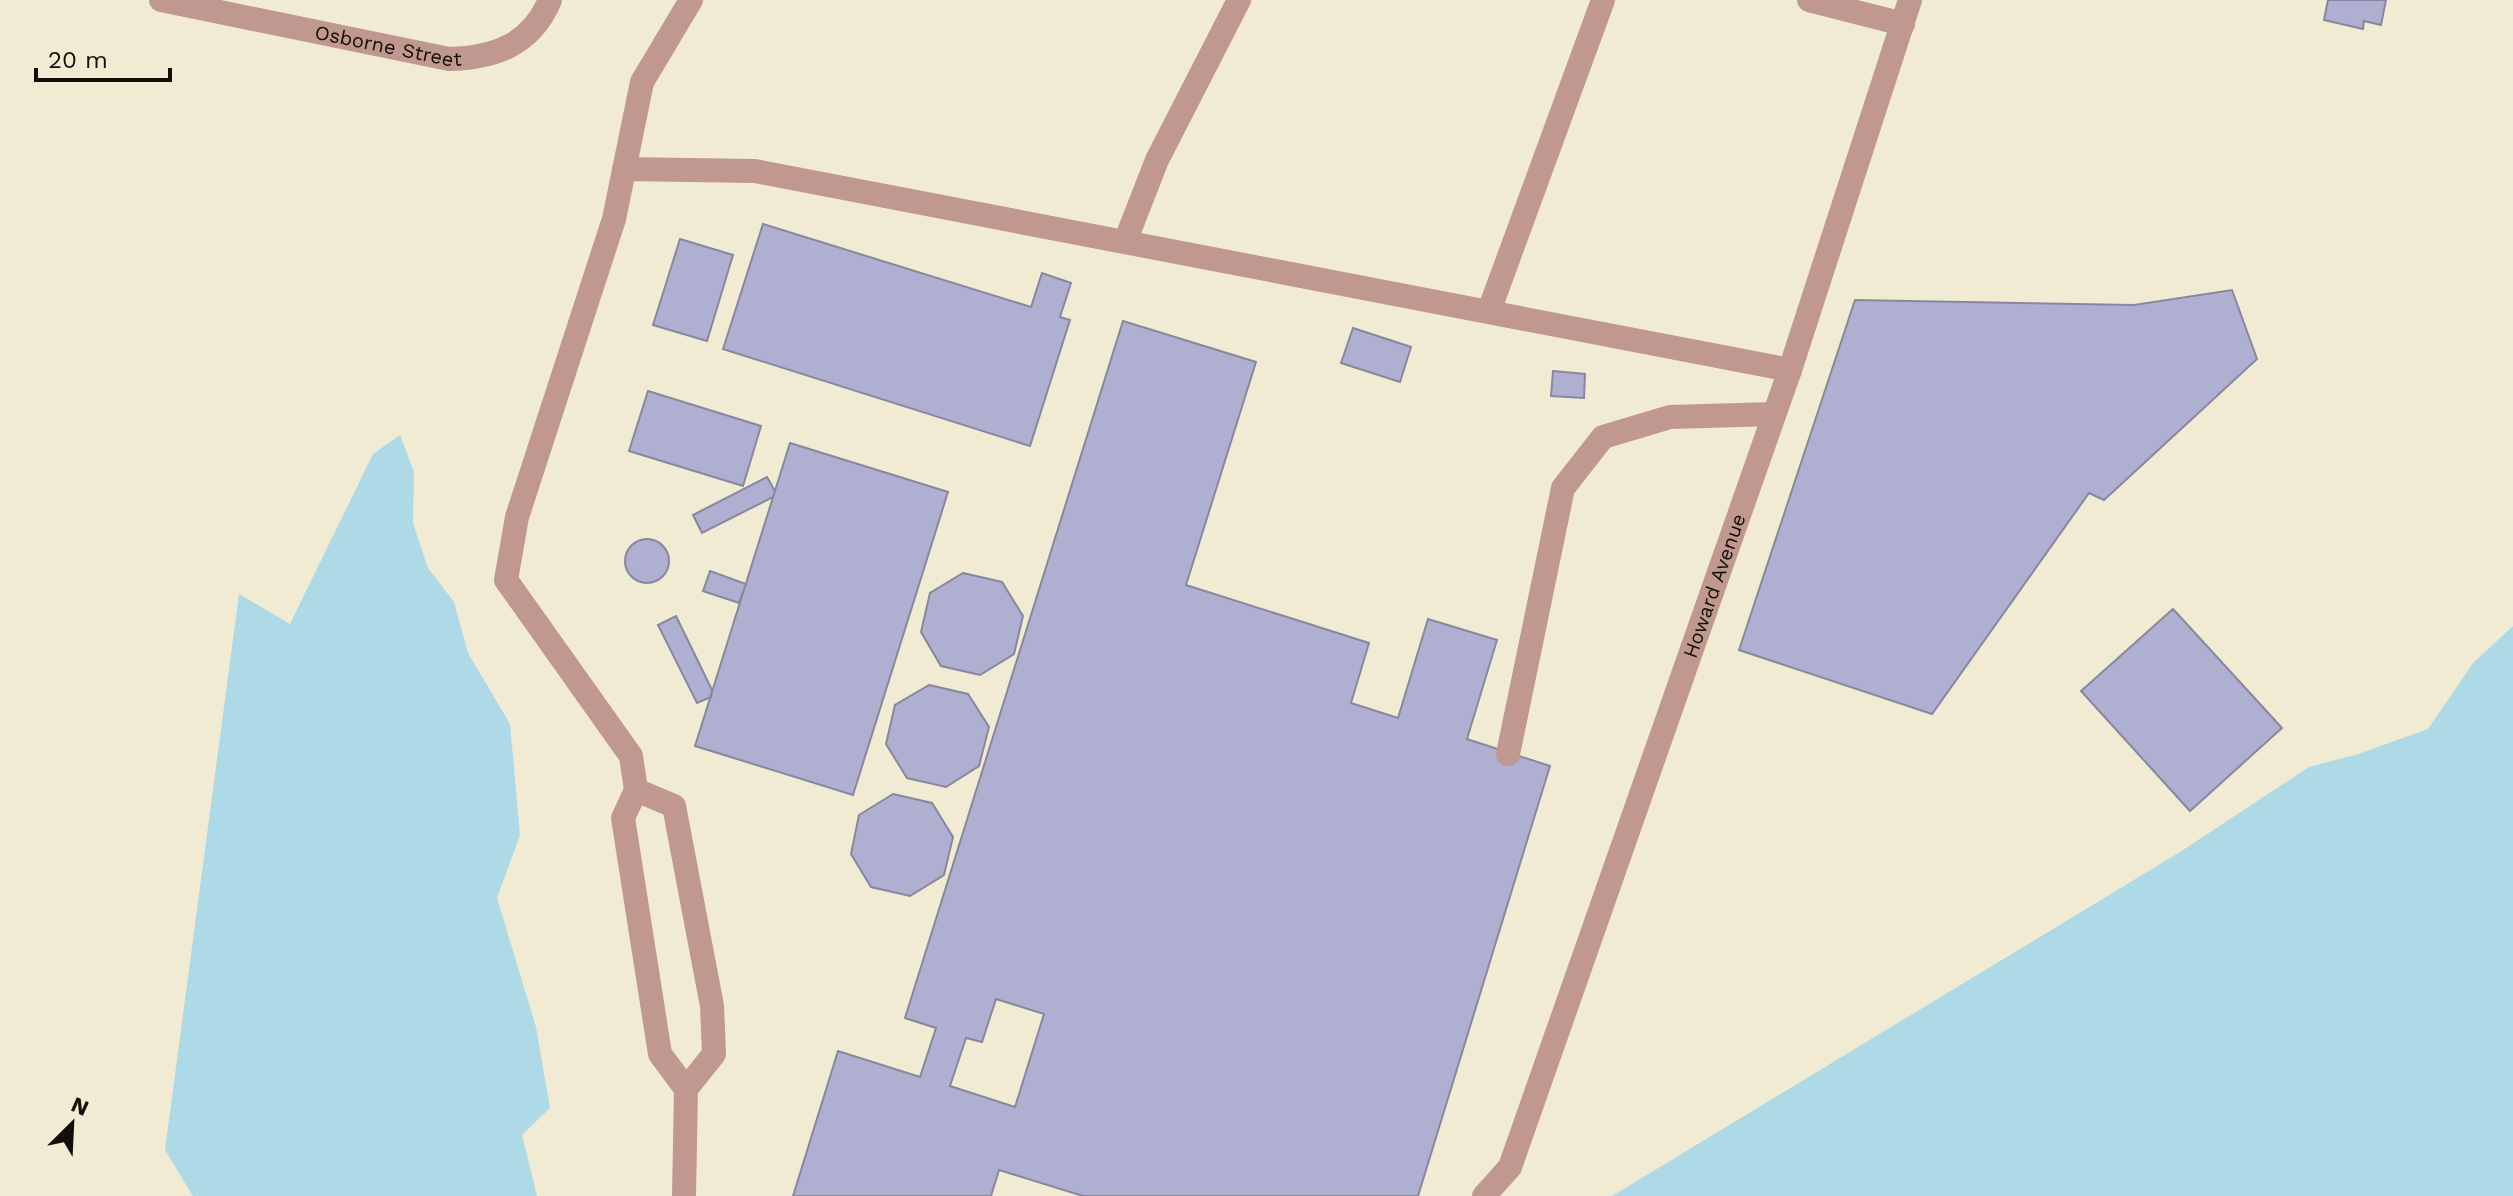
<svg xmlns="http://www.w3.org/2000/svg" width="2513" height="1196" font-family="'Work Sans',sans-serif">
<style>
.water{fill:#addae6}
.building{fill:#afafd2;stroke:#87889e;stroke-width:2;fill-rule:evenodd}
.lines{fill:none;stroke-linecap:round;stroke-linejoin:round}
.service{stroke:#c0988f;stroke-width:24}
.minor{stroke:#c0988f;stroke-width:24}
.tertiary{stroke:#c0988f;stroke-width:24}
.labels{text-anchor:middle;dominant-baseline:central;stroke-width:8;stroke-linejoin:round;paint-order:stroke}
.street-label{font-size:20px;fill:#110f07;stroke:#f2ebd3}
</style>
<rect width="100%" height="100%" fill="#f2ebd3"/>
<path class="water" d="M400,435L414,472L413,523L428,568L454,602L468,653L510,724L520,835L497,898L536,1027L550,1108L522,1135L537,1196H193L165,1150L239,594L290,624L373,454Z
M2513,626V1196H1612L2180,852L2309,767L2358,754L2428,729L2473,663Z"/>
<path class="building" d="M2328,0H2386L2381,25L2364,21L2363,29L2324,20Z
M763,224L1031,307L1042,273L1071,283L1060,317L1070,320L1030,446L723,349Z
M680,239L733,255L707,341L653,325Z
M2232,290L2257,359L2104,500L2089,493L1932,714L1739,650L1855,300L2134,305Z
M1123,321L1256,362L1186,585L1369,643L1351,703L1398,718L1428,619L1497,640L1467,739L1550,766L1418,1196H1083L999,1170L991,1196H793L838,1051L920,1077L936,1028L905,1018ZM996,999L1044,1014L1015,1107L950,1086L966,1038L982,1042Z
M1353,328L1411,347L1400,382L1341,363Z
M1553,371L1585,374L1584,398L1551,396Z
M648,391L761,426L743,486L629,451Z
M790,443L948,492L853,795L695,746Z
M767,477L775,491L773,497L702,533L693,515Z
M625 561a22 22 0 1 1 44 0a22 22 0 1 1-44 0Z
M710,571L746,584L739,603L703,591Z
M963,573L1002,582L1023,616L1014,654L980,675L941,666L921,632L930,593Z
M2173,609L2282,728L2190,811L2081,691Z
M676,616L712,690L711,697L697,703L658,625Z
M929,685L968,694L989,727L979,766L946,787L907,778L886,744L895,705Z
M893,794L932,803L953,837L944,875L910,896L871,887L851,854L859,815Z"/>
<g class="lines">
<path class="service" d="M1809,0L1903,24
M624,169L755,171L1790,370
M1125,242L1157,160L1239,0
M1489,311L1603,0
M1508,754L1563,488L1603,437L1670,417L1774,414
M636,790L674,806L712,1006L714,1054L686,1089
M684,1196L686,1089L660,1054L623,818L636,790L631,756L506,580L517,517L614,219L642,82L691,0
M1484,1196L1510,1167"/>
<path class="minor" id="s1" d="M1510,1167L1790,370L1910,0"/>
<path class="tertiary" id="s2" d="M161,0L449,59C494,58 531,45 550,0"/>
</g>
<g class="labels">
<g class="street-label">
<text stroke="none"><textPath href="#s2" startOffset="232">Osborne Street</textPath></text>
<text stroke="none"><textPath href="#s1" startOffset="616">Howard Avenue</textPath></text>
</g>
</g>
<g transform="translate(72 1124) rotate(24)" stroke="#f2ebd3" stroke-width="6" paint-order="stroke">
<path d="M0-6L14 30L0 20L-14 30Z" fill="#110f07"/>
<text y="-12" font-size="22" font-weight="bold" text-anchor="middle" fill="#110f07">N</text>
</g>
<path d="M36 68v12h134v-12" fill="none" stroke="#110f07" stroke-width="4"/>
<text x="48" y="68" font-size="24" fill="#110f07" stroke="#f2ebd3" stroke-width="6" paint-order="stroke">20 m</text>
</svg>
